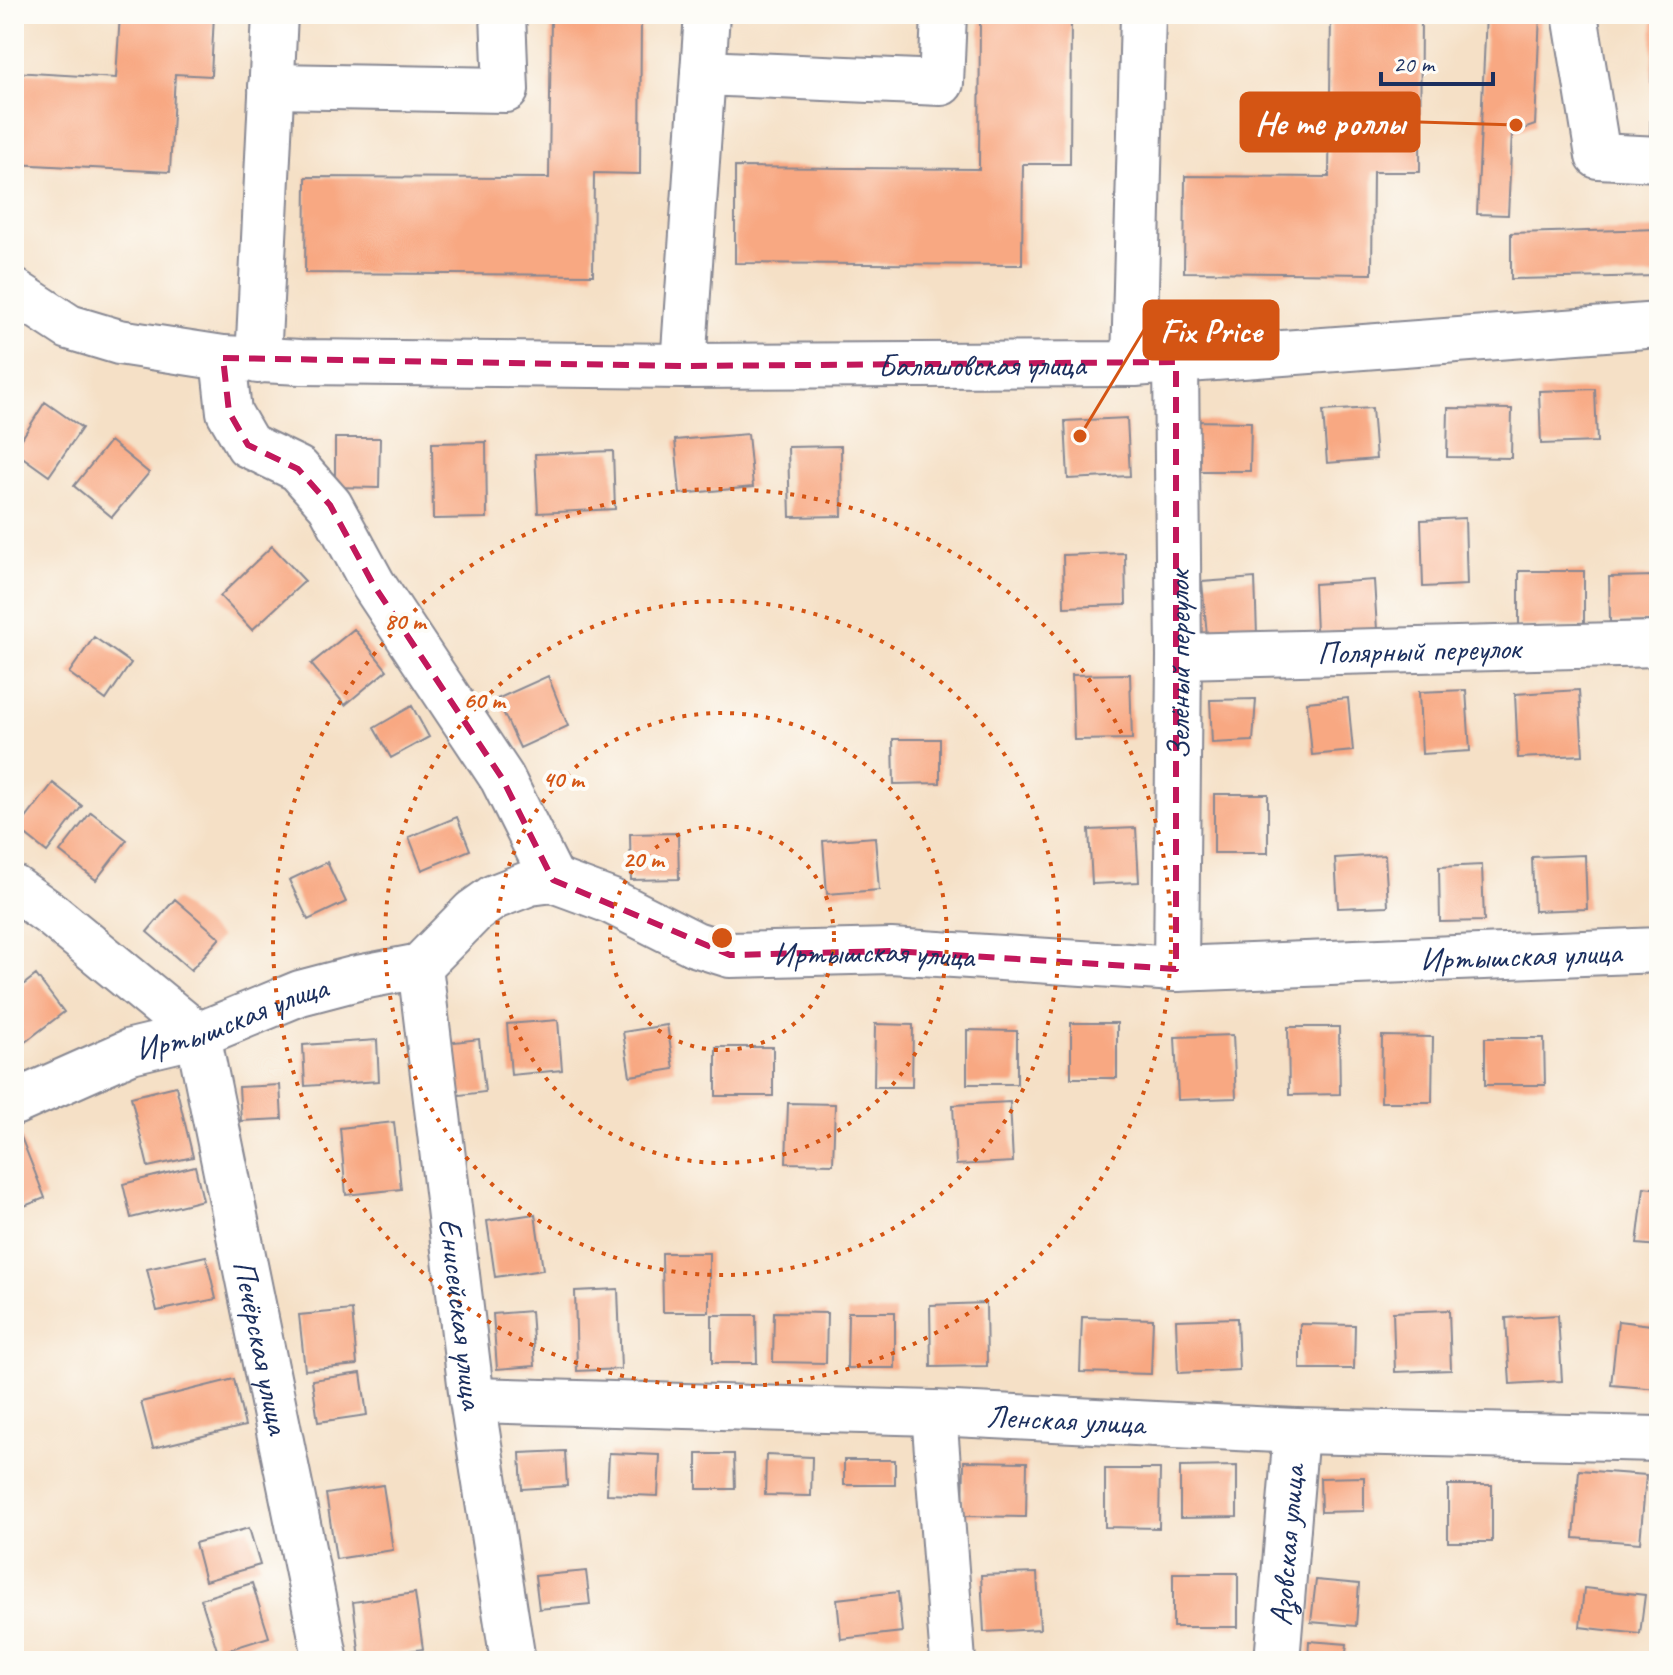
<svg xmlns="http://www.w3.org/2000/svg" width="1673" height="1675" font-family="Caveat,sans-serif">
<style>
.building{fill:#f8a882}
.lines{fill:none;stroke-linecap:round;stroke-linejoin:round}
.minor-casing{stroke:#888892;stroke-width:48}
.minor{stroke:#fff;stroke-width:44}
.marked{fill:none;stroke:#c2185b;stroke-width:6;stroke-dasharray:16 10;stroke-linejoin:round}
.ring{fill:none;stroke:#d45514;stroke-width:4;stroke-dasharray:4 8}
.labels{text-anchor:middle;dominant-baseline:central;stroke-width:8;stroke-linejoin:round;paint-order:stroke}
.street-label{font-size:32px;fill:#1b2f5e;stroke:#fdfcf7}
.centre{fill:#d45514;stroke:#fdfcf7;stroke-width:4}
.ring-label{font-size:24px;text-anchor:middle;font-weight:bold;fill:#d45514;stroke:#fdfcf7;stroke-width:8;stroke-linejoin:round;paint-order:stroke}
.leader{fill:none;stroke:#d45514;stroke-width:3}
.callout-dot{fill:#d45514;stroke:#fdfcf7;stroke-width:3}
.callout{fill:#d45514;stroke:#d45514;stroke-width:3}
.callout-label{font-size:34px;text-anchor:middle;font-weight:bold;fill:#fff}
</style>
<rect width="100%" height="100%" fill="#fdfcf7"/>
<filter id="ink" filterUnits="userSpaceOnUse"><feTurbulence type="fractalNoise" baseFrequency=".0125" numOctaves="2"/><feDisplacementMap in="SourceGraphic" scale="16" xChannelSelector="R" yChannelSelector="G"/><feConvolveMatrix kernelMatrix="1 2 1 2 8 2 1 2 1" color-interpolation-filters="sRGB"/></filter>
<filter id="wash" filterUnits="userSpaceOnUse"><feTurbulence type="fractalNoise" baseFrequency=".006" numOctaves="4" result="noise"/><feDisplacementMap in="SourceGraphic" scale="32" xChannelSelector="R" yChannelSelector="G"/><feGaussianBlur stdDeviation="1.8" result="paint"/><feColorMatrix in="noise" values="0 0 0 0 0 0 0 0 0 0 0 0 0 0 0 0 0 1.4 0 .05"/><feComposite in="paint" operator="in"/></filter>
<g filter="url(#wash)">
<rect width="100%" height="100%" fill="#f5e0c6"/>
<g id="blocks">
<path class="building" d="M120,14H214L211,76L175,74L170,172L14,164V72L116,78Z
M551,14H641L640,174L594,173L593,275L305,273L306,177L549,178Z
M980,14H1071L1070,164H1023L1022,265L735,263V167L979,169Z
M1331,14H1421L1420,172H1373L1372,274L1184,272L1185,176L1329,177Z
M1486,14H1540L1535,125L1512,133L1508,215L1477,214Z
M1653,14H1659V134H1650Z
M1659,229V276L1511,279V233Z
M1595,389L1597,442L1541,444L1539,391Z
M45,402L82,428L49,476L14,451Z
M1372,408L1376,459L1327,463L1323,411Z
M1448,408L1512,409L1511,458L1447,457Z
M1127,418L1130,476L1068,479L1065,421Z
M1192,421L1251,422L1250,471H1192Z
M748,434L753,487L680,494L675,440Z
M335,438H380L379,488L335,487Z
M110,441L149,473L112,517L74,486Z
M486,442L487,518L433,519L432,443Z
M841,446L842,516L790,517L788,447Z
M613,451L615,509L538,513L535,454Z
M1465,518L1467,585L1423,587L1421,520Z
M272,546L305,581L252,630L220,596Z
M1125,553L1126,605L1064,607L1063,555Z
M1519,571H1584V626H1519Z
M1657,576L1658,621L1610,622L1609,577Z
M1255,578L1257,635H1207L1202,582Z
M1374,580L1377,630L1316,633L1314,584Z
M354,629L387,670L345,705L311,664Z
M94,637L131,663L106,700L69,673Z
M1130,674L1132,739L1074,740L1072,675Z
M548,676L568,726L520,748L497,699Z
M1466,690L1470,751L1422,754L1419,692Z
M1579,690L1583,755L1518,758L1515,694Z
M1348,698L1353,751L1312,755L1307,702Z
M1256,699L1253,741L1212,743L1210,700Z
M412,706L429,737L391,758L374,728Z
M893,739H940V783L894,784Z
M53,783L82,806L47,852L18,829Z
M1214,794H1268V853H1214Z
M91,812L127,840L96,880L60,852Z
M457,817L470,850L422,870L409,837Z
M1136,828L1139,882L1092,884L1089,830Z
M678,833L679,879L631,880L630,834Z
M875,837L879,890L827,894L823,841Z
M1385,855L1388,906L1338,908L1335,858Z
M1585,855L1587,909L1534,911L1532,857Z
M327,862L346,902L308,920L289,880Z
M1482,865L1484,921L1440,922L1439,867Z
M175,899L220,938L191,970L147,932Z
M36,975L64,1012L25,1042L14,1027V992Z
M558,1020L562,1070L511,1075L507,1024Z
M1071,1023H1117V1078H1071Z
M875,1024L913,1025L912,1087H874Z
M667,1025L674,1069L630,1076L623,1032Z
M1288,1027H1339L1340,1094L1289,1095Z
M967,1030L1017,1031V1084H967Z
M1233,1035L1236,1098L1178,1100L1175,1037Z
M1382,1036L1433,1037L1432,1102H1381Z
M1485,1038H1544L1545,1085H1485Z
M479,1039L485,1092L452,1096L446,1043Z
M377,1040L379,1081L305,1086L303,1045Z
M716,1047H773V1096H716Z
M280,1085L282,1119L241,1121L239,1087Z
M176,1086L193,1157L148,1167L131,1097Z
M1010,1102L1013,1162L956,1165L953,1105Z
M788,1103L835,1104L833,1164L786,1163Z
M394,1122L401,1189L346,1195L340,1128Z
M1656,1134H1659V1177L1653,1176Z
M21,1137L45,1198L14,1210V1140Z
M195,1166L203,1200L131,1218L123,1184Z
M1644,1187L1659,1189V1246L1637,1244Z
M535,1214L543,1270L495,1277L487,1221Z
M662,1253H709V1312H663Z
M206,1256L216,1299L157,1311L147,1269Z
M618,1289L621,1369L577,1371L575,1291Z
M986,1303L987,1366L931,1367L930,1305Z
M352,1310L357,1365L305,1370L299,1315Z
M1449,1310L1451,1370L1395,1372L1393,1312Z
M531,1311L535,1366L497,1369L493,1314Z
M774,1312L827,1313L826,1363L773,1362Z
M848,1312H895V1368H847Z
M712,1315H756L757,1363H712Z
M1558,1315L1562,1381L1510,1384L1506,1318Z
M1082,1317L1153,1319L1151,1374L1080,1372Z
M1237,1318L1239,1370L1178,1373L1176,1320Z
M1618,1321L1659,1326V1389L1611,1385Z
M1300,1324L1355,1325L1354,1369H1300Z
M361,1373L367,1415L318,1422L312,1380Z
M234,1379L245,1426L153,1448L141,1402Z
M565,1451L567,1486L522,1489L520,1453Z
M609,1453L660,1455L658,1496L607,1494Z
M697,1454H734L735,1489H697Z
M766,1455L812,1457L811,1496L765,1495Z
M844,1460H895V1485H844Z
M964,1461L1027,1462L1026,1517L963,1516Z
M1237,1466V1517L1180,1518V1467Z
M1105,1469H1160L1159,1528L1105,1527Z
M1579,1470L1646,1475L1640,1543L1574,1538Z
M1364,1477V1511L1321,1512L1320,1478Z
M383,1485L393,1550L336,1559L326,1494Z
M1448,1485H1492V1542H1448Z
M249,1528L260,1565L205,1581L195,1543Z
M586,1571L590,1604L539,1609L535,1576Z
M1037,1573L1040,1629L984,1632L981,1575Z
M1173,1573H1238V1627H1173Z
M1316,1580L1359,1584L1356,1626L1311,1622Z
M252,1583L269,1637L218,1653L201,1599Z
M1584,1588L1645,1595L1640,1634L1580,1627Z
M898,1592L902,1632L841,1639L837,1599Z
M415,1593L423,1649L360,1658L353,1602Z
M1309,1641L1347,1644L1345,1661H1308Z
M1029,1656L1030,1661H967V1657Z"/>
</g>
</g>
<g filter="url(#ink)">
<use href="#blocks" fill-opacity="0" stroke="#888892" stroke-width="2"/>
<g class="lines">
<defs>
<g id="minor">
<path d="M1575,14L1598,156L1659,159"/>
<path d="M703,73L941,83L944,14"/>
<path d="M271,86L506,90L503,14"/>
<path id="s1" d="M14,291L69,327L119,342L223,358L301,362L683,366L1134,364L1659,325"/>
<path d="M223,358L229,412L248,445L298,469L330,505L373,584L502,778L553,880"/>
<path d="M258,361L275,14"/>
<path d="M1134,364L1143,14"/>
<path d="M683,366L707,14"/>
<path id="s2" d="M1179,656L1659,644"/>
<path id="s3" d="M14,888L52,915L198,1035L326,1661"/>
<path id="s4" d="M420,966L472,1400L513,1661"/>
<path id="s5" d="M1176,969L1179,656L1176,362"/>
<path id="s6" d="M14,1103L131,1051L198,1035L300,993L357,978L420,966L473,912L494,897L530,883L553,880L610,901L695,944L730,955L891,951L1176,969L1659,950"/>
<path id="s7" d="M472,1400L934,1413L1296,1431L1659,1439"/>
<path d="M934,1413L953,1661"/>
<path id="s8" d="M1277,1661L1296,1431"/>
</g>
</defs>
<use href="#minor" class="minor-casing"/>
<use href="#minor" class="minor"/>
</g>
</g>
<path class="marked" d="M223,358L683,366L1176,362V969L891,951L730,955L553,880L502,778L373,584L330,505L298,469L248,445L229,412Z"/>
<g class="ring">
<circle cx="722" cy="938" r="112"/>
<circle cx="722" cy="938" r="225"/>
<circle cx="722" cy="938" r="337"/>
<circle cx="722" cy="938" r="449"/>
</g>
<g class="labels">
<g class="street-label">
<text stroke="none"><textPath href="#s1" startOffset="982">Балашовская улица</textPath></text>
<text stroke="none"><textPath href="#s2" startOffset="240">Полярный переулок</textPath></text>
<text stroke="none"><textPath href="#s5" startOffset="304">Зелёный переулок</textPath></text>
<text stroke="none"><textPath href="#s6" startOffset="1578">Иртышская улица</textPath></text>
<text stroke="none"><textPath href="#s6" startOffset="930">Иртышская улица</textPath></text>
<text stroke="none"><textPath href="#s6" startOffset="234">Иртышская улица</textPath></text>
<text stroke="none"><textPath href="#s4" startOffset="350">Енисейская улица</textPath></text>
<text stroke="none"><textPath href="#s3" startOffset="554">Печёрская улица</textPath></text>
<text stroke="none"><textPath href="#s7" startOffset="594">Ленская улица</textPath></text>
<text stroke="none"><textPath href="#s8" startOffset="116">Азовская улица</textPath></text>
</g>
</g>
<circle cx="722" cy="938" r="12" class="centre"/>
<g class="ring-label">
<text x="405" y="629">80 m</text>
<text x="484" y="708">60 m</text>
<text x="563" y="787">40 m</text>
<text x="643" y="867">20 m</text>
</g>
<path class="leader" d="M1516 125L1419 122M1080 436L1144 330"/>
<g class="callout-dot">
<circle cx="1516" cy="125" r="8"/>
<circle cx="1080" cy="436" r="8"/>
</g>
<g class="callout">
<rect x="1241" y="93" width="178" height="58" rx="8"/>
<rect x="1144" y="301" width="134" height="58" rx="8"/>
</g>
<g class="callout-label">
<text x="1330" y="134">Не те роллы</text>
<text x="1211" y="342">Fix Price</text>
</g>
<rect width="1673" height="1675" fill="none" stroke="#fdfcf7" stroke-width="48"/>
<path d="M1381 72v12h112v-12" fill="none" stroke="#1b2f5e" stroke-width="4"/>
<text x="1393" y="72" font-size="24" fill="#1b2f5e" stroke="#fdfcf7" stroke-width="6" paint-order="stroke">20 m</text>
</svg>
